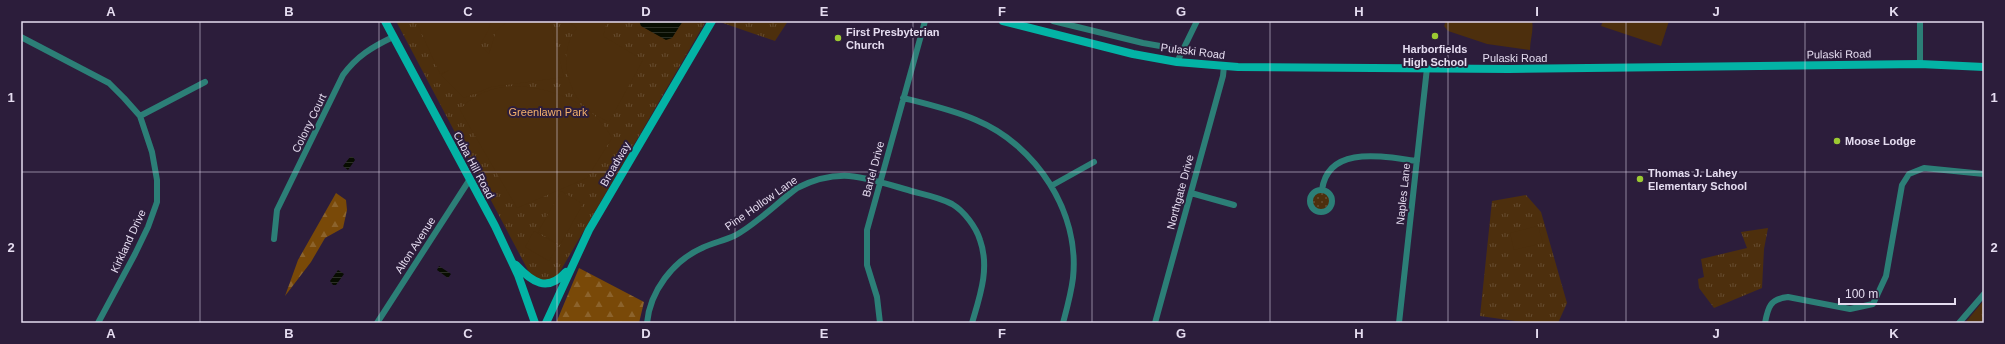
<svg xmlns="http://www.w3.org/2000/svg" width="2005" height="344" font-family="Helvetica,sans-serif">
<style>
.grass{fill:url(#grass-dots)}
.forest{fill:url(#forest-firs)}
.park{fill:url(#park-tufts)}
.garden{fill:#4d2f0d}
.water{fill:url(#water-rules)}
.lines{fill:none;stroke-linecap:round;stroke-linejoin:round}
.minor{stroke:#2c7f77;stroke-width:6}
.secondary{stroke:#03b3a5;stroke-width:8}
.grid{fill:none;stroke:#e5dcf0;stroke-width:1;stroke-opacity:0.55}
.poi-dot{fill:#9cca32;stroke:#2c1d3b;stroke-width:1.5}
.labels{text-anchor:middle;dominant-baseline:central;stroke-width:4;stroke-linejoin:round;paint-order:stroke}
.poi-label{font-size:11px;font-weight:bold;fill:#e5dcf0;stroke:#2c1d3b;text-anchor:start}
.street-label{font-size:11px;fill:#e5dcf0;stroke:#2c1d3b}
.park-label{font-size:11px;fill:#f3b06c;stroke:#2c1d3b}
.neatline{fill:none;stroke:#e5dcf0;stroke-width:1.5}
.grid-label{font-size:13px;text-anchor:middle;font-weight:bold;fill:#e5dcf0}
</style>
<defs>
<pattern id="grass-dots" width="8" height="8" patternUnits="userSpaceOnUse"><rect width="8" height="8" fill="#4d2f0d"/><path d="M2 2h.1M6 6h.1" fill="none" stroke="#664d31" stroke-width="1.8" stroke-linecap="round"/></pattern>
<pattern id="forest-firs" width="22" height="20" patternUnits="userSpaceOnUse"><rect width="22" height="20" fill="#794908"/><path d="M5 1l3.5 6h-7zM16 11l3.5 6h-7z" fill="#8c632c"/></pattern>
<pattern id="park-tufts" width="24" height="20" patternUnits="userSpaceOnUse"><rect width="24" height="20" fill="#4d2f0d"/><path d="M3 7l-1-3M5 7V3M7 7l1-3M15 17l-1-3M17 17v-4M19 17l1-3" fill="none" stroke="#664d31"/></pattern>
<pattern id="water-rules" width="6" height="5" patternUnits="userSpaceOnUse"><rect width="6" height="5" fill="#080d01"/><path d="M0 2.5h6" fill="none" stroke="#2c3026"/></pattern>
</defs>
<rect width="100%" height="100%" fill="#2c1d3b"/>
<path class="grass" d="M1312 201a9 9 0 1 1 18 0a9 9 0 1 1-18 0Z"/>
<path class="forest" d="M336,193L346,200L347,210L343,228L325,238L311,262L285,296L298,260Z
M579,268L644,302L639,323H556Z"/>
<path class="park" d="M396,21H706L558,275L544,282L530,274Z
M717,21H788L775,41Z
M1526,195L1541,212L1567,303L1558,323H1530L1480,316L1492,201Z
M1768,228L1764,249L1762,288L1714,308L1699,288L1698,279L1704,277L1701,259L1747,248L1741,232Z
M1984,300V323H1965Z"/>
<path class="garden" d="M416,21H491L488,31L480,45L489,54L496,31L508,21H550L564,77L491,87L464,98L441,75L449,70L440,74Z
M567,21H607L603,36L643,60L609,122C600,118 591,113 583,105C565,85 559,50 577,28Z
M1446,21H1532C1534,30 1530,40 1530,50L1487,44L1448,31L1444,26Z
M1603,21H1669L1661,46L1601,26Z
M513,86C551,87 593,102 612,138L587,178L517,208L460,110C474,93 492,88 513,86Z
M561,191L583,204L560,245L538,232Z
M1538,226L1543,243L1514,250L1510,233Z
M534,231L558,245L549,261L525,247Z"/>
<path class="water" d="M639,21H683L672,38L666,40L641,26Z
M350,157H353L355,160L348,170L343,166Z
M439,266L451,274L448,278L437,270Z
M338,270L344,274L336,285H333L330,281Z"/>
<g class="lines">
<path class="minor" d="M1053,21L1143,43L1183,50
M1920,21V64
M21,37L109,83L124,98L140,116L152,152L157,180V202L148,227L135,254L98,323
M1177,62L1197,21
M903,98C927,104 953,110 976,120C1036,145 1080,212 1073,278C1071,294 1067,308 1063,323
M140,116L205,82
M1051,186L1094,162
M1322,190C1328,144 1385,157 1417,161
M1310 201a11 11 0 1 1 22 0a11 11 0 1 1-22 0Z
M1191,193L1234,205
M274,239L277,210L343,75C357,56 372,47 393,37
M377,323L470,179
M647,323C650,291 673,261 702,248C712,243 723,241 734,236C753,227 778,202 797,188C813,180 831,175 849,176C871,178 893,186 915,192C927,195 941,198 952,204C964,211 976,227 980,240C990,268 980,296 972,323
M880,323L877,297L867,265V230L925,21
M1155,323L1223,76L1224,66
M1399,323L1427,68
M1765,323C1768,307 1770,299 1788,297L1850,309L1873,304L1886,276L1902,185L1909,174L1924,168L1984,174
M1959,323L1984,294"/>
<path class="secondary" d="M385,21L495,226L518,275L535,323
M1003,21L1133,54L1177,62L1238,67L1509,69L1920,64L1984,67
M516,265C532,282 547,293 566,272
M546,323L589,230L712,21"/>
</g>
<path class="grid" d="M200,21V323M379,21V323M557,21V323M735,21V323M913,21V323M1092,21V323M1270,21V323M1448,21V323M1626,21V323M1805,21V323M21,172H1984"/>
<g class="poi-dot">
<circle cx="1435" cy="36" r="4"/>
<circle cx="838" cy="38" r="4"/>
<circle cx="1837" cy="141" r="4"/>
<circle cx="1640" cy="179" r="4"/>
</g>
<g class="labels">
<g class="poi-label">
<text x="846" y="32">First Presbyterian<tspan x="846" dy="13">Church</tspan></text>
<text x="1435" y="49" text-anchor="middle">Harborfields<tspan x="1435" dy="13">High School</tspan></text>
<text x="1845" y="141">Moose Lodge</text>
<text x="1648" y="173">Thomas J. Lahey<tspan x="1648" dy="13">Elementary School</tspan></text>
</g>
<g class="street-label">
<text transform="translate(1193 51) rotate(7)">Pulaski Road</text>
<text transform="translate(1839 54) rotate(-1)">Pulaski Road</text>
<text x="1515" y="58">Pulaski Road</text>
<text transform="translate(309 123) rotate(-64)">Colony Court</text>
<text transform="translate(615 164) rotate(-60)">Broadway</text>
<text transform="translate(474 165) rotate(62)">Cuba Hill Road</text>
<text transform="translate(873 169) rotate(-75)">Bartel Drive</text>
<text transform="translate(1180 192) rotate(-75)">Northgate Drive</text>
<text transform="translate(1403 194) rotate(-84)">Naples Lane</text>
<text transform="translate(761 203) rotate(-35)">Pine Hollow Lane</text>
<text transform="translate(128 241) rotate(-65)">Kirkland Drive</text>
<text transform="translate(415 245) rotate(-57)">Alton Avenue</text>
</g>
<g class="park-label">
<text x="548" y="112">Greenlawn Park</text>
</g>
</g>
<rect width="2005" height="344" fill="none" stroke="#2c1d3b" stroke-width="44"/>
<path d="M1839 298v6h116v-6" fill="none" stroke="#e5dcf0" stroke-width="2"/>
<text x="1845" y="298" font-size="12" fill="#e5dcf0" stroke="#2c1d3b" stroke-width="3" paint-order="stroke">100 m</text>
<rect x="22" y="22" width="1961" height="300" class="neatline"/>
<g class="grid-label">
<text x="111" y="16">A</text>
<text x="289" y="16">B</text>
<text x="468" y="16">C</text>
<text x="646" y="16">D</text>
<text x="824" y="16">E</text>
<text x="1002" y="16">F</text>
<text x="1181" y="16">G</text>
<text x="1359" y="16">H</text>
<text x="1537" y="16">I</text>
<text x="1716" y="16">J</text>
<text x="1894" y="16">K</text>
<text x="11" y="102">1</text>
<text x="1994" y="102">1</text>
<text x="11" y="252">2</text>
<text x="1994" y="252">2</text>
<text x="111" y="338">A</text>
<text x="289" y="338">B</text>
<text x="468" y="338">C</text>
<text x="646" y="338">D</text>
<text x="824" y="338">E</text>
<text x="1002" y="338">F</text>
<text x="1181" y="338">G</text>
<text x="1359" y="338">H</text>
<text x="1537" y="338">I</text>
<text x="1716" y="338">J</text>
<text x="1894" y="338">K</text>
</g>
</svg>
